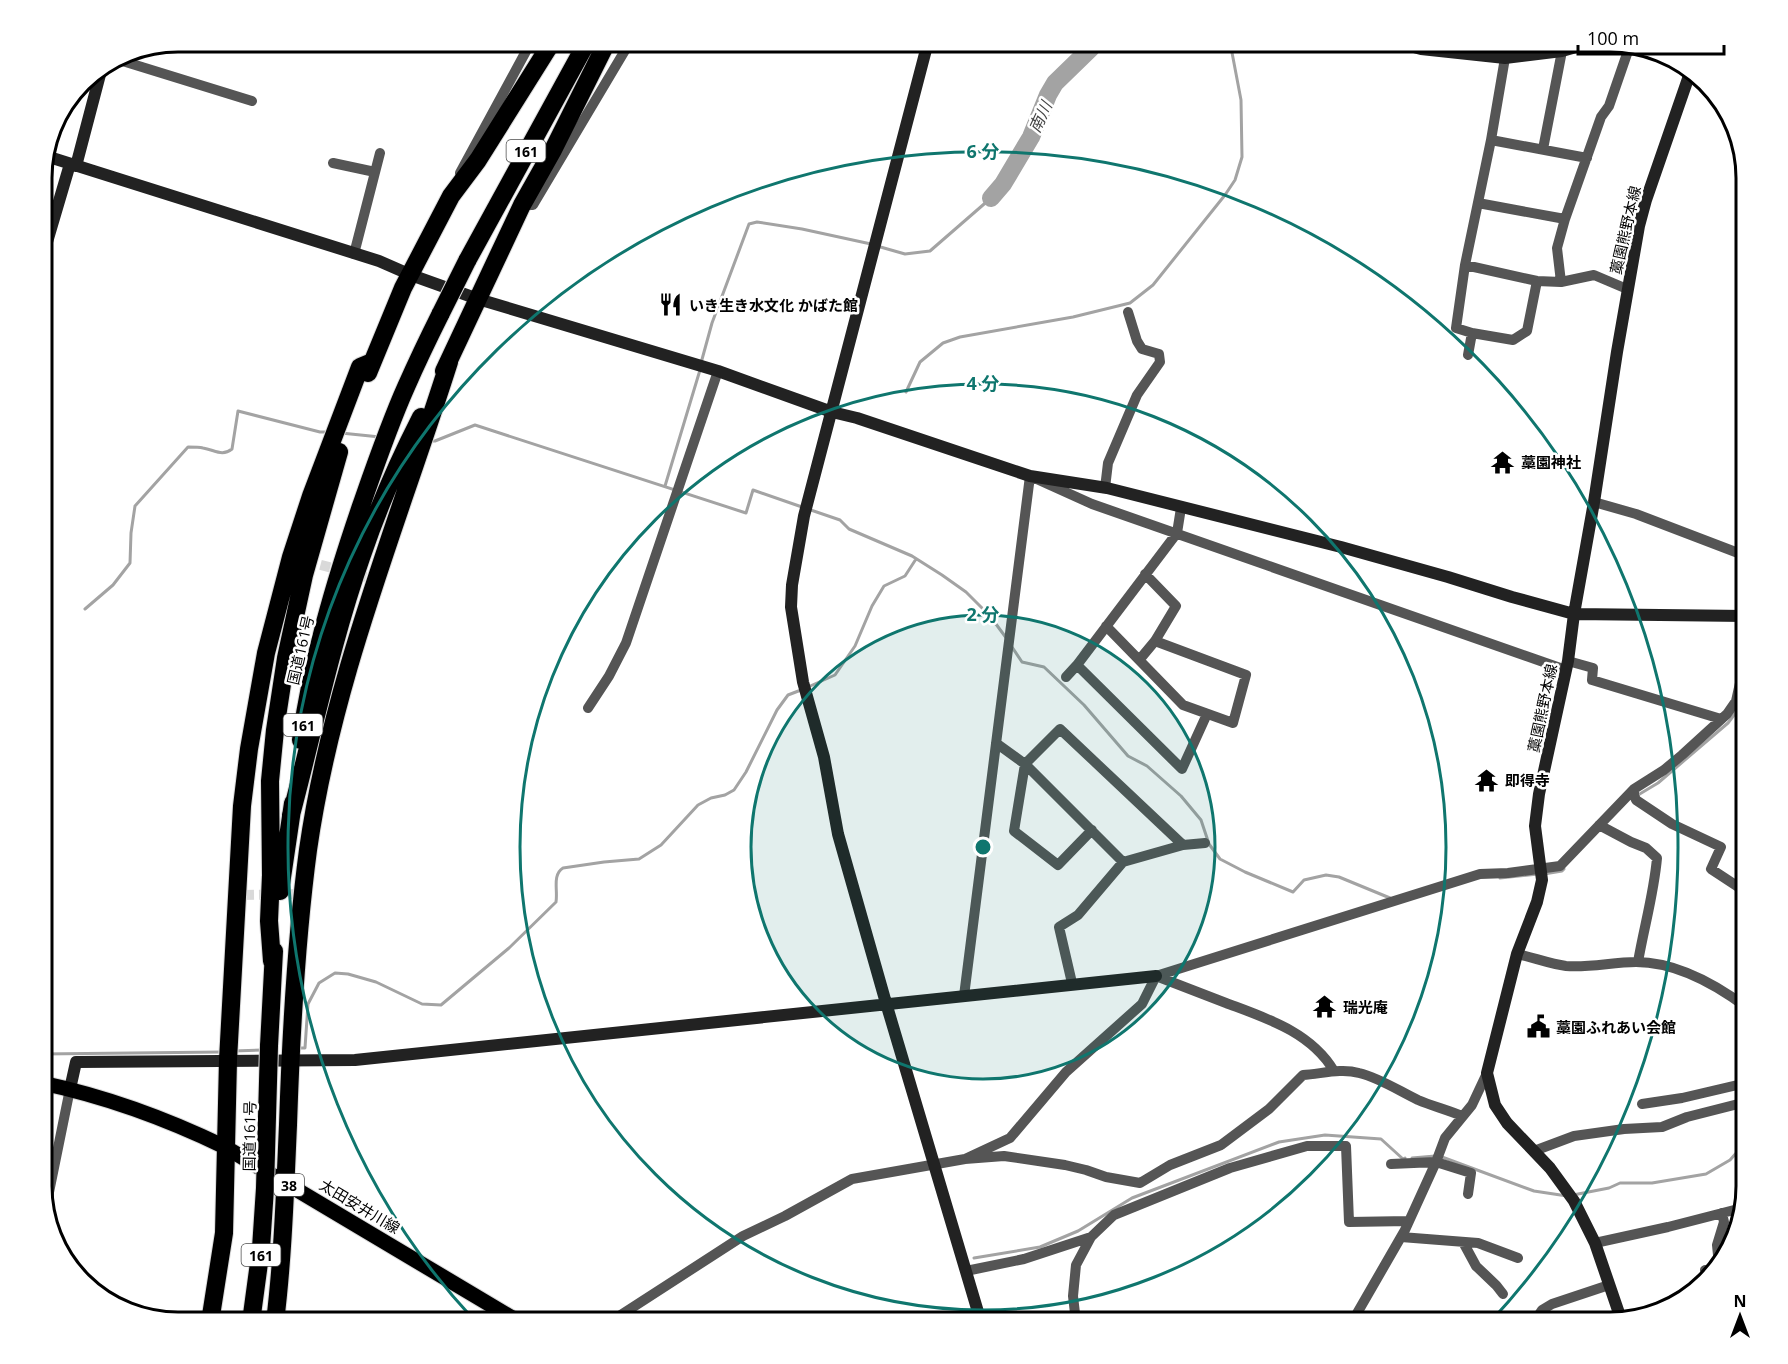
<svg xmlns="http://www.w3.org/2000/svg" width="1788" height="1364" font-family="'Open Sans','Noto Sans JP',sans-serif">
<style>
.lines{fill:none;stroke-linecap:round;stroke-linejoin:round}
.stream{stroke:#a3a3a3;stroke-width:3}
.river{stroke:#a3a3a3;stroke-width:18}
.street-tunnel{stroke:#d9d9d9;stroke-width:10;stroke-dasharray:10 5;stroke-linecap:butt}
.primary-casing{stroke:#dbdbdb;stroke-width:17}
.highway-casing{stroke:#dbdbdb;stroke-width:20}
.street{stroke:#555;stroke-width:10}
.secondary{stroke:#222;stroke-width:12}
.primary{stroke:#000;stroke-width:15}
.highway{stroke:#000;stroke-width:18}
.highway-bridge-casing{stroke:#dbdbdb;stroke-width:20;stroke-linecap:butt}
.highway-bridge{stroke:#000;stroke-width:18}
.ring{fill:none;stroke:#0f766e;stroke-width:3}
.labels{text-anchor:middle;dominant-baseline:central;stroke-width:5;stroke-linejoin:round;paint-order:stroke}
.shield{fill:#fff;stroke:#4c4c4c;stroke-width:1.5}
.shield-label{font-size:14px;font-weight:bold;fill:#000}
.street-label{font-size:15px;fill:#000;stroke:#fff}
.poi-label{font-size:15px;font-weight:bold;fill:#000;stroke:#fff;text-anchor:start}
.water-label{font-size:16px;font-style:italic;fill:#444;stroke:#fff}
.rim{fill:none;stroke:#000;stroke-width:3}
.centre{fill:#0f766e;stroke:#fff;stroke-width:3}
.ring-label{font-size:18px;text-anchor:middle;font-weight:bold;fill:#0f766e;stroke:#fff;stroke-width:5;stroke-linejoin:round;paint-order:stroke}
</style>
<rect width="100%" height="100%" fill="#fff"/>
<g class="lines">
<path class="stream" d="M877,246L905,254L930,251L991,198
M701,363L712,323L749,224L757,222L802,229L871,244
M906,392L920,362L943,343L960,337L1073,317L1130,303L1153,285L1225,195L1235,180L1242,157L1241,100L1230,42
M341,433L380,437
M431,441H435L475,425L746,513L753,490L802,507
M665,486L700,370
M808,509L840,520L849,529L912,556L942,575L966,592L990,616L1007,639
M85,609L113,585L130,563L131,533L135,506L188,447C193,447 199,447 203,448C215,450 222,457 232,449L238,411L320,432H329
M1012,647L1022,662L1044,667L1084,705L1128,756L1147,766L1181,796L1201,820L1209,844L1220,859L1245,872L1293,892L1304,880L1326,875L1339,877L1390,898
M808,687L835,675L855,646L872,606L884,586L905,576L916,559
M1638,795L1658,783L1728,723L1743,703L1746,689
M1544,874L1562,871L1564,869
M1500,878L1538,874
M296,1048H305L308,1004L319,983L335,973L348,974L376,982L422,1004L441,1005L509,948L556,902C558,890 552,875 563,868L604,862L639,859L661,845L698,805L711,798L725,795L734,790L746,772L777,710L788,695L801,690
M233,1051L263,1050
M42,1054L221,1052
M1442,1157L1534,1191L1567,1196
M1412,1158L1435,1156
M1573,1195L1609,1188L1620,1183H1652L1706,1174L1730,1160L1746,1142
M974,1258L1040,1247L1078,1231L1132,1198L1279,1142L1325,1135L1381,1139L1403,1159L1405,1158"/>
<path class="river" d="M991,198L1003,184L1031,137L1048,95L1055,83L1091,48L1094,42"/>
<path class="street-tunnel" d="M306,561L366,577
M244,895L303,894"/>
<defs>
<path id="primary" d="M42,1083C108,1097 165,1118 225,1147L519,1322"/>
<path id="highway" d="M467,261L587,42
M444,371L522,205L553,150L607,42
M368,373L403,288L451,196L478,160L552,42
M301,740C312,659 335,582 361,506C375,466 389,425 406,387C417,362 429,337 441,313
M291,815C314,728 332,640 362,555C378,508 398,462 421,417
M280,891L293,803
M272,961L269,921L271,875L270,781L275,730L286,658L304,575L339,452
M269,1046L274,951
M210,1322L224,1233L228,1060L242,806L249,749L266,653L291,557L311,496L360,367L372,362
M251,1322L261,1248L265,1188
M275,1322C283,1257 285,1191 288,1125C291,1033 296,940 308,850C332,681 398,523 449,362"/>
</defs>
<use href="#primary" class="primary-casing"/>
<use href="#highway" class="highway-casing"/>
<path class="street" d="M1505,58L1491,140L1465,265L1456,328L1472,333L1513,340L1527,331L1537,281
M116,59L252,101
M1491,140L1587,158
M1543,149L1562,51
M333,163L375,172
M460,173L531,42
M1478,203L1565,219
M522,205H533L630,42
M354,254L380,153
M1465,265L1537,281L1561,282L1594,275L1627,289
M1561,282L1557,248L1565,219L1601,117L1609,106L1629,48
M1468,355L1472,333
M1105,488L1108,463L1137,395L1160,362L1159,354L1142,349L1137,341L1128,312
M1594,502L1636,514L1746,556
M1181,508L1177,533L1077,665L1182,769L1207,714
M1106,626L1183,705L1233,723L1246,675L1155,641
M1140,659L1155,641L1176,606L1145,574
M1568,661L1593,668L1592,680L1721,719
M1066,677L1077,665
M588,708L609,676L626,643L718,371
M996,743L1025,764L1123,862
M1634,789V795L1636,800L1672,824L1721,847L1711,869L1746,892
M1599,825L1631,842L1646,848L1657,858C1654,893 1644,927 1638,962
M1092,830L1058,865L1014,831L1025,764L1060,729L1183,845
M1517,954C1532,957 1550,964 1566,966C1589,968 1613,962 1636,962C1676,962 1715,984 1746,1007
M1156,976C1179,985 1203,994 1226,1003C1266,1018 1311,1032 1334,1071
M1072,983L1059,927L1078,915L1123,862L1183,845L1205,843
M964,996L1030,476L1092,504L1566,670
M1642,1104L1682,1098L1746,1083
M1534,1151L1574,1136L1624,1129L1662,1127L1687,1117L1746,1102
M965,1159L1010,1138L1066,1072L1142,1004L1156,976L1480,874L1508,873L1560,866L1634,789L1664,770L1682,755L1727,714L1736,701L1746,656
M1391,1164L1436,1162L1471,1173L1468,1194
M46,1207L70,1089
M1401,1237L1478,1243L1518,1258
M1463,1242L1476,1266L1496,1285L1503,1294
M1595,1243L1668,1227L1738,1209
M1719,1265L1717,1245L1724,1222L1722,1213
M1705,1270L1707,1277
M966,1271L1024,1259L1091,1237
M1638,1315L1665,1307L1687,1294
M610,1322L743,1236L785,1216L852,1179L965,1159L1004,1156L1065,1165L1086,1170L1106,1177L1140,1183L1170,1165L1221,1145L1269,1109L1303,1075C1321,1074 1341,1068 1359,1073C1380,1078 1399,1091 1418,1100C1432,1106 1448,1110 1462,1116
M1076,1322L1073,1296L1076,1265L1091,1237L1114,1215L1230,1168L1307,1146H1346L1349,1222L1409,1221
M1352,1322L1405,1230L1436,1162L1445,1138L1472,1105L1487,1073
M1534,1322L1542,1310L1552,1304L1609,1285"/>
<path class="secondary" d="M928,42L804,516L792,585L791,607L803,682L824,757L838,834L886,1003L981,1322
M1396,42L1421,49L1505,58L1562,51L1594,42
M46,156L379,261L411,275L478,299L718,371L832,412L857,418L1030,476L1107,488L1341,547L1448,577L1512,597L1574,614L1746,616
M76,166L102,67
M42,259L70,164
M70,1089L76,1062L355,1060L1156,976
M1621,1319L1595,1243L1574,1201L1550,1168L1507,1123L1495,1105L1487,1073L1517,954L1537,902L1542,880L1535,826L1539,794L1568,661L1574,614L1594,502L1617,352L1639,226L1646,200L1691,70"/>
<use href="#primary" class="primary"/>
<use href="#highway" class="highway"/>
<defs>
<path id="highway-bridge" d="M441,313L467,261
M265,1188L269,1046"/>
</defs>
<use href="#highway-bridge" class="highway-bridge-casing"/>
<use href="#highway-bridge" class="highway-bridge"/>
</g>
<circle cx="983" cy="847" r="232" fill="#0f766e" fill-opacity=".12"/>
<g class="ring">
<circle cx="983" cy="847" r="232"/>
<circle cx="983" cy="847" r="463"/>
<path d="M475 1321A695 695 0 1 1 1491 1321"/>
</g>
<defs>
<symbol id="restaurant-bare" viewBox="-9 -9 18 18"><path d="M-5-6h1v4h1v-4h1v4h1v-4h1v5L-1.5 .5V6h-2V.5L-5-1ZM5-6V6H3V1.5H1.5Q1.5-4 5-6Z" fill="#000" stroke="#fff" stroke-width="2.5" paint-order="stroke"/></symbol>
<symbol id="temple-bare" viewBox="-9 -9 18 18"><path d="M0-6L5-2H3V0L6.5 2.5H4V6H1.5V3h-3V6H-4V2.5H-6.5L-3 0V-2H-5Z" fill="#000" stroke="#fff" stroke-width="2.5" paint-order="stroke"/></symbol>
<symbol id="civic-bare" viewBox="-9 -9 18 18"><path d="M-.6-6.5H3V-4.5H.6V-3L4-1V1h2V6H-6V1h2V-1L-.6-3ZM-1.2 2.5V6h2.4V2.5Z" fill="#000" stroke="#fff" stroke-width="2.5" paint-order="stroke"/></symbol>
</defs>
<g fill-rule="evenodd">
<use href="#restaurant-bare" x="654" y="288" width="33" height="33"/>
<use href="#temple-bare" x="1486" y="446" width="33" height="33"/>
<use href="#temple-bare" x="1470" y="764" width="33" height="33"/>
<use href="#temple-bare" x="1308" y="990" width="33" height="33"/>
<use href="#civic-bare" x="1522" y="1010" width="33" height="33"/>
</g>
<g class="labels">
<g class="shield">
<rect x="506.5" y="140" width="39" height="22" rx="4.5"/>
<rect x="283.5" y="714" width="39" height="22" rx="4.5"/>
<rect x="274" y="1174" width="30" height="22" rx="4.5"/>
<rect x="241.5" y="1244" width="39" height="22" rx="4.5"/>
</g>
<g class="shield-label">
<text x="526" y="151">161</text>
<text x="303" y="725">161</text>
<text x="289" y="1185">38</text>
<text x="261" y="1255">161</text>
</g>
<g class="street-label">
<text transform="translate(1625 230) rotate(-77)">藁園熊野本線</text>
<text transform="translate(300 650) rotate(-77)">国道161号</text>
<text transform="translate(1542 708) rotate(-78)">藁園熊野本線</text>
<text transform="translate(249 1136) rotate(-89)">国道161号</text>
<text transform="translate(360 1206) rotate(31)">太田安井川線</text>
</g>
<g class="poi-label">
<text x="689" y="305">いき生き水文化 かばた館</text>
<text x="1521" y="462">藁園神社</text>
<text x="1505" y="780">即得寺</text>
<text x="1343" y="1007">瑞光庵</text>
<text x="1556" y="1027">藁園ふれあい会館</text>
</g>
<g class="water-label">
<text transform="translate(1040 117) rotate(-65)">南川</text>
</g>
</g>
<path d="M0 0H1788V1364H0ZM178 52H1610A126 126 0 0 1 1736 178V1186A126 126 0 0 1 1610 1312H178A126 126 0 0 1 52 1186V178A126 126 0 0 1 178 52Z" fill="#fff" fill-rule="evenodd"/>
<path class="rim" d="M178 52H1610A126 126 0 0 1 1736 178V1186A126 126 0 0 1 1610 1312H178A126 126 0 0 1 52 1186V178A126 126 0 0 1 178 52Z"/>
<circle cx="983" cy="847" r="9" class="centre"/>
<g class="ring-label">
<text x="983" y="158">6 分</text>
<text x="983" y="390">4 分</text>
<text x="983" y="621">2 分</text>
</g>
<g transform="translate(1740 1316)" stroke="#ffffff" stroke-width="4.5" paint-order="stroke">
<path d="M0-4.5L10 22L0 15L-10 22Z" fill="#000000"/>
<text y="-9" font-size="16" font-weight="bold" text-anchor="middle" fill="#000000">N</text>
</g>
<path d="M1578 45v9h146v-9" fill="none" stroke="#000000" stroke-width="3"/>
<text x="1587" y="45" font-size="18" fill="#000000" stroke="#ffffff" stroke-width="4.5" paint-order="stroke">100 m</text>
</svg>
